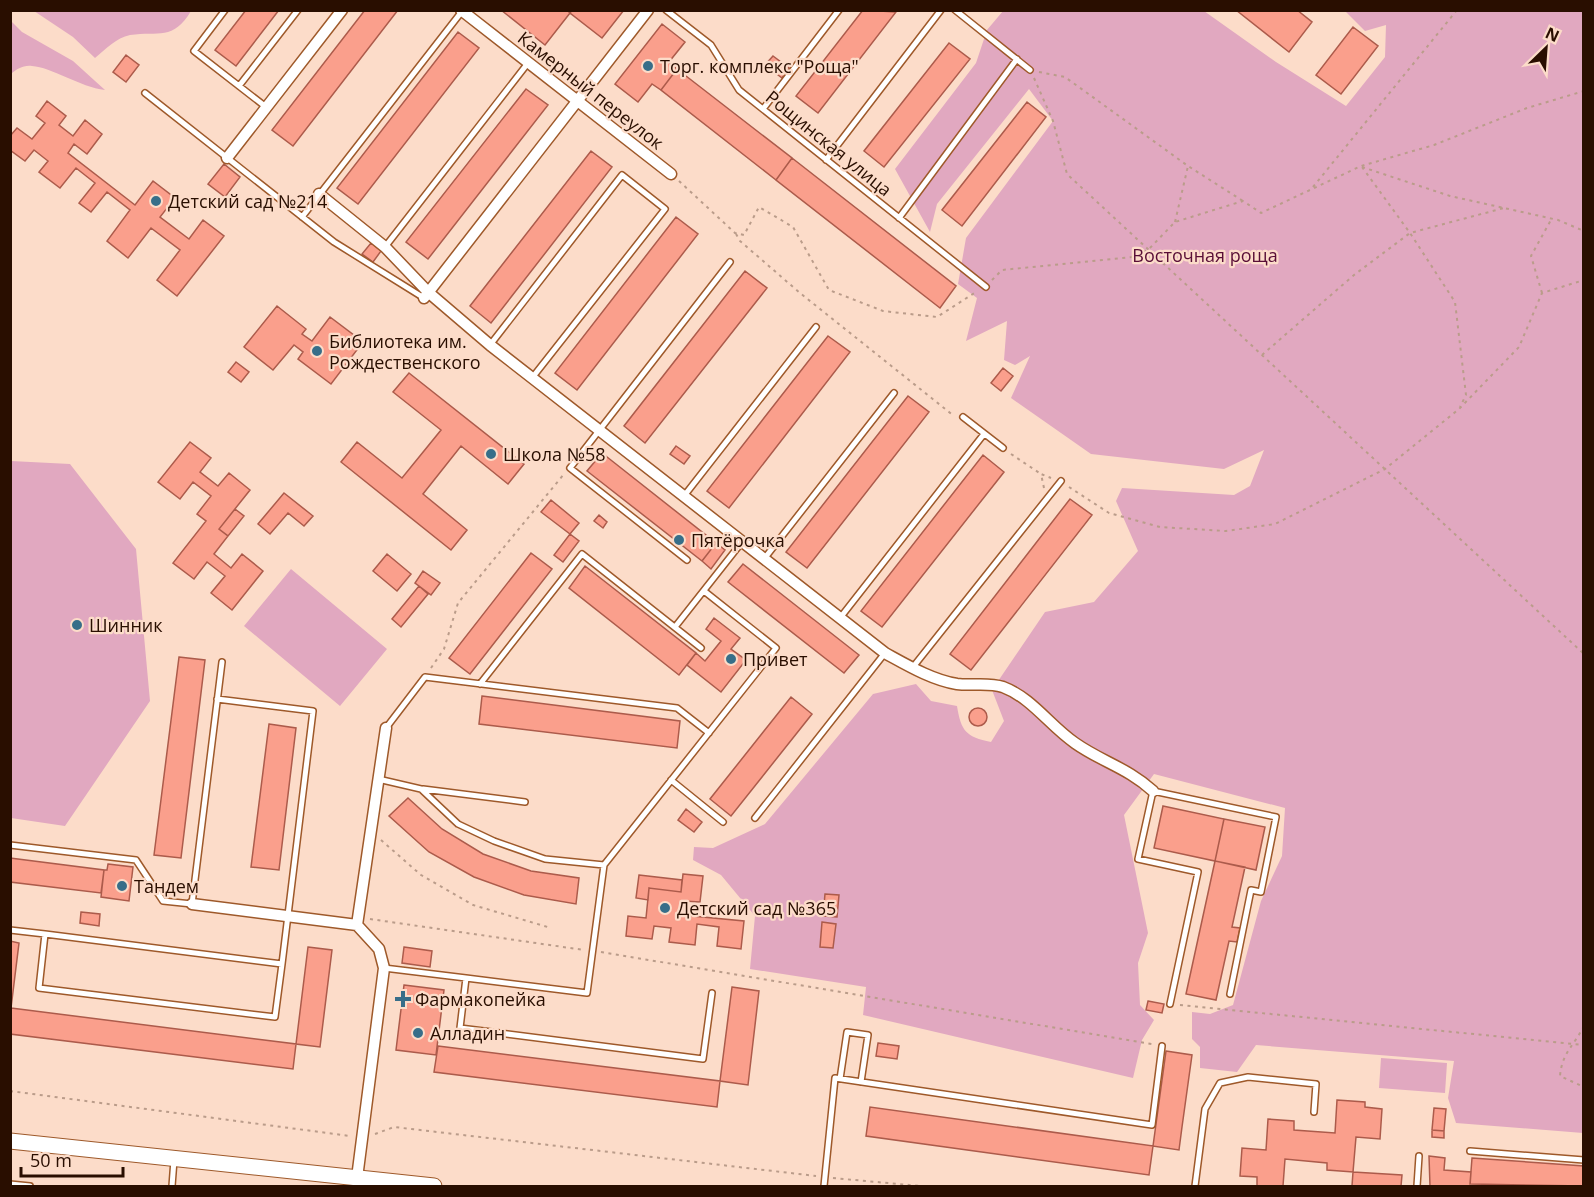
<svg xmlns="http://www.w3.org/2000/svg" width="1594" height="1197" font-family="'Open Sans',sans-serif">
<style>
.green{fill:#e1a8c0}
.building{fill:#fa9f8c;stroke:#ac5b4b;stroke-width:1.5}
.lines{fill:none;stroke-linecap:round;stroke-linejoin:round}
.service-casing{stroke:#9e592a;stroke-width:8}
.minor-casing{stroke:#9e592a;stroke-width:13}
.secondary-casing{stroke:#9e592a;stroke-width:17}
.path{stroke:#ba9c8a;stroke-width:2;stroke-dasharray:3 4.5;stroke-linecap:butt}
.service{stroke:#fff;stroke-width:5}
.minor{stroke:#fff;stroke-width:10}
.secondary{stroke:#fff;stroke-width:15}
.poi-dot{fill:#386e89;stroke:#fcdcc9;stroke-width:2}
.labels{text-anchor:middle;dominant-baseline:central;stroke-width:4.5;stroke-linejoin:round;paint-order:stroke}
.poi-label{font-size:18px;fill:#290e00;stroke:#fcdcc9;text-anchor:start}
.street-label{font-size:18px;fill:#290e00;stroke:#fcdcc9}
.park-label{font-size:18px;fill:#590e37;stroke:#fcdcc9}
</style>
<rect width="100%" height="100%" fill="#fcdcc9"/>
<path class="green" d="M34,11H191C173,41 159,31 130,35C116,38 106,49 95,58L73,37Z
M1003,11H1204L1276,62L1346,106L1385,57L1386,25L1365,31L1345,11H1583V1133L1456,1123L1448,1098L1454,1061L1256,1045L1237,1072L1200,1068V1047L1192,1039V1012L1210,1014L1233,1005L1261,901L1282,856L1285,808L1154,774L1124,815L1148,933L1138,963L1140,1005L1154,1020L1142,1040L1133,1078L863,1015L866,987L750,969L755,916L721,875L693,860L694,847L713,848L765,824L873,694L916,684L931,701L957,706C961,731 966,737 991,742L1004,721L992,690L1045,612L1094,602L1138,551L1116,501L1122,488L1234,495L1250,486L1264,450L1224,469L1091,454L1011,398L1030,356L1015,365L1004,360L1007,321L966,341L977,298L958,284L966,238L1053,121L1029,89L937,204L930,232L895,169L976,63L987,30Z
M11,21L22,32L73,61L105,90C80,87 51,67 32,66C23,65 17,69 11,74Z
M11,461L70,464L136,549L150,701L65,826L11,818Z
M291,569L387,649L340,706L244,626Z
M1381,1058L1447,1063L1445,1093L1379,1088Z"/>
<path class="building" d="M246,10H279L236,66L215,50Z
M365,10H398L293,146L272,130Z
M501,10H567L570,13L545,45Z
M572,10H624L602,38L570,13Z
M863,10L896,12L818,113L796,96Z
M1236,10H1297L1312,22L1289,52Z
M662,24L685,42L669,62L677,69L661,90L652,84L638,102L615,84Z
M1353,27L1378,46L1341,94L1316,75Z
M458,32L479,48L358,204L337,188Z
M949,43L970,59L884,167L864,151Z
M126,55L139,65L126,82L113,72Z
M773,56L789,68L782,78L765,65Z
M677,69L792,158L776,180L661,90Z
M526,89L548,105L428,259L406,242Z
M47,101L66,116L59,125L73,136L85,120L102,134L87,154L74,144L68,153L135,205L153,181L175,198L160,217L189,239L203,220L224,236L177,296L157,280L180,250L151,228L128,258L107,241L130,210L107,192L91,212L79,203L95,183L76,168L60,188L39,172L48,161L34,150L25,161L10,150V136L17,128L32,139L45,123L36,116Z
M1027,102L1046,117L962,226L942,210Z
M591,151L612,167L491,323L470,306Z
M792,158L956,286L940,308L776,180Z
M224,164L240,177L225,197L208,184Z
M676,217L698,234L577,390L555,373Z
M371,243L381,251L373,262L362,254Z
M745,271L767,288L645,443L624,426Z
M277,306L306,329L302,334L312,341L330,317L363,342L331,384L298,359L303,352L294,345L273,370L244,347Z
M828,336L850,352L729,508L707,491Z
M236,362L249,372L241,382L228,372Z
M1003,368L1013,376L1001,391L991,383Z
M409,373L524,464L508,484L461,446L423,494L467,530L451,550L341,462L357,442L402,478L441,430L393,392Z
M908,396L929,412L807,568L786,552Z
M190,442L211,458L200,472L218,486L229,473L250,490L219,529L228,536L214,554L231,568L242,554L263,571L232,610L211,593L225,576L207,562L194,579L173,563L206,521L197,514L211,496L193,482L180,499L158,482Z
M676,446L690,456L684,464L670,454Z
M602,453L716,543L702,561L587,471Z
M983,455L1004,472L882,627L861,611Z
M284,493L313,516L304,526L288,513L270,534L258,524Z
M1070,499L1092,515L971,670L950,654Z
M551,500L579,523L570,534L541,512Z
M235,509L244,516L228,536L219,529Z
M599,515L607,522L603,528L594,521Z
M570,534L579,541L563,562L554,555Z
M716,543L725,550L711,569L702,561Z
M531,553L552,569L470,674L449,658Z
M387,554L411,574L397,591L373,571Z
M743,564L859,655L844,673L728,582Z
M585,566L696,653L679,675L569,588Z
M423,571L440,583L431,595L415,583Z
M419,586L428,594L401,627L392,619Z
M714,618L740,638L731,649L746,660L721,692L687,665L696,653L705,661L721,641L706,629Z
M179,657L205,660L181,858L154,855Z
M482,696L680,721L677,748L479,724Z
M791,697L812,714L731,816L710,799Z
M969 717a9 9 0 1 1 18 0a9 9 0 1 1-18 0Z
M269,724L296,728L279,870L251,867Z
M408,798L442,829L483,854L531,871L579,878L576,904L524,895L474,877L429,852L389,816Z
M1163,806L1224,819L1215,861L1154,848Z
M686,809L702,822L694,832L678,820Z
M1224,819L1265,827L1256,870L1215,861Z
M10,858L104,870L101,893L10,882Z
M1215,861L1245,867L1232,927L1240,928L1237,942L1229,941L1216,1000L1186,994Z
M108,864L133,867L129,901L101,897L104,870H107Z
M683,874L703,876L700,902L684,901L682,915L744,921L741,949L717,946L719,927L697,924L695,945L669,942L671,928L654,926L652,939L626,936L628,916L646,918L649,888L681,892Z
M639,875L682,880L681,892L649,888L648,900L636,898Z
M825,894L839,895L837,917L823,916Z
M81,912L100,914L99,926L80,923Z
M822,922L836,924L833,948L820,947Z
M10,941L19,943L11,1008H10Z
M308,947L332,950L320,1047L296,1044Z
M404,947L432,951L430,967L402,963Z
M404,985L444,990L436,1055L396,1050Z
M732,987L759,991L748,1085L720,1081Z
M1148,1001L1164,1004L1162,1013L1146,1010Z
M11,1008L296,1044L293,1069L10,1034Z
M878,1043L899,1046L897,1059L876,1056Z
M438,1046L720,1081L717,1107L434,1072Z
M1166,1051L1192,1055L1182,1127L1179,1150L1153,1146L1149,1175L866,1136L870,1107L1153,1146Z
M1337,1100L1365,1102V1107L1382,1109L1380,1139L1356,1137L1353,1172L1327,1170V1163L1285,1159L1283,1186H1257V1177L1240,1176L1242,1148L1266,1150L1268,1119L1294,1121V1130L1335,1133Z
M1434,1108L1446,1109L1444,1131L1432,1130Z
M1432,1130L1444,1131V1138L1432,1137Z
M1429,1156L1445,1158L1444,1170L1471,1172L1470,1186H1430Z
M1472,1158L1584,1166V1186L1470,1184Z
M1353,1172L1402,1175L1401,1186H1352Z"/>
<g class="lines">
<defs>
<path id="service" d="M225,10L194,51L266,107
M666,10L711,45L739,90L986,287
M955,10L1030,70
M239,86L298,10
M145,93L334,242L424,298
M763,109L839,10
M826,160L941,10
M302,217L463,10
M899,218L1017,59
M385,247L528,63
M490,345L622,175L665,209L532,378
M963,417L1003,448
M684,496L816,327
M764,559L894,393
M687,560L570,468L730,262
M840,618L984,434
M675,627L742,542
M913,667L1061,481
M480,684L582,554L701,648
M217,699L313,711L282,964
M386,728L425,677L677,708L709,733
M378,779L421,789L458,824L494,841L545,859L604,865
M671,780L723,822
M423,789L525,802
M755,818L885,653
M10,845L136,860L163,901L192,904L222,662
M10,930L45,934L39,988L275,1017L282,964L45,934
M384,968L466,978L460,1028L703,1059L712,993
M466,978L587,993L604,865L776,648L704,591
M1170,1004L1198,872L1138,859L1153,791L1276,817L1261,892L1251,890L1230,994
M840,1079L847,1032L868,1035L861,1082
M1470,1151L1584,1160
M10,1184L30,1186
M172,1186L174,1160
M824,1186L835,1078L1152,1125L1162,1046
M1195,1186L1205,1109L1220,1083L1248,1077L1316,1084L1314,1112
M1417,1186L1419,1156"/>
<path id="minor" d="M461,10L671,174
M227,158L342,10
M319,194L385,247L428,292L490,345L885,653C907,665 932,680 957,684C972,686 988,682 1003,687C1032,698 1050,726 1075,743C1102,762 1128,768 1153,791
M424,298L648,10
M192,904L357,925L379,949L384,968L357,1178
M357,925L386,728"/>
<path id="secondary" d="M10,1141L434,1186"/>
</defs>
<use href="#service" class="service-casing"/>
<use href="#minor" class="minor-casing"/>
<use href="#secondary" class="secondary-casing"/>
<path class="path" d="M1039,72L1065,77L1188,166L1243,201
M1034,78L1053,121L1067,174L1584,654
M1362,167L1410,233L1455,302L1466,395L1460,407
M1362,167L1450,196L1558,220L1584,231
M679,181L735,233L744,235L759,207L793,227L829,290L883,311L937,317L976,292
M1313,187L1457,10
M1175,222L1188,166
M736,234L740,241L800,293L954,416
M992,280L1002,270L1132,257L1148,250L1175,222L1243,201L1261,213L1361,166L1434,145L1527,108L1584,91
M1542,293L1531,256L1552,218
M1262,355L1354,275L1410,233L1504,208
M1011,454L1041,474
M1069,487L1109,513L1160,527L1226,531L1275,524L1385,469L1459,409L1519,347L1542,293L1584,280
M1044,488L1041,474L1051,478
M431,668L444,649L458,603L564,474
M381,840L421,875L473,905L551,928
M370,919L584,950
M601,952L1152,1044
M1180,1005L1584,1045
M1584,1026C1573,1047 1562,1053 1560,1076L1584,1087
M10,1091L350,1136
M375,1134L394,1127L816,1176
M833,1178L920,1186"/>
<use href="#service" class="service"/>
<use href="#minor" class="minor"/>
<use href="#secondary" class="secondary"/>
</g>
<g class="poi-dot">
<circle cx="648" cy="66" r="6"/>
<circle cx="156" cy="201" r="6"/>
<circle cx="317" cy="351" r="6"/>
<circle cx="491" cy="454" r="6"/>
<circle cx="679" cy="540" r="6"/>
<circle cx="77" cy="625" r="6"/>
<circle cx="731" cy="659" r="6"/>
<circle cx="122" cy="886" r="6"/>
<circle cx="665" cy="908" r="6"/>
<path d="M400 990h6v6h6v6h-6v6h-6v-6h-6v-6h6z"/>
<circle cx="418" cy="1033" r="6"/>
</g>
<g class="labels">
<g class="poi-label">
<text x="660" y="66">Торг. комплекс "Роща"</text>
<text x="168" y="201">Детский сад №214</text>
<text x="329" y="341">Библиотека им.<tspan x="329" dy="21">Рождественского</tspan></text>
<text x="503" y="454">Школа №58</text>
<text x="691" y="540">Пятёрочка</text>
<text x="89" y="625">Шинник</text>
<text x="743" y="659">Привет</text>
<text x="134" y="886">Тандем</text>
<text x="677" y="908">Детский сад №365</text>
<text x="415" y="999">Фармакопейка</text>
<text x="430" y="1033">Алладин</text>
</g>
<g class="street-label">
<text transform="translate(591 90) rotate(38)">Камерный переулок</text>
<text transform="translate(829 143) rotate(39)">Рощинская улица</text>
</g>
<g class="park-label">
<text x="1205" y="255">Восточная роща</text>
</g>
</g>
<rect width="1594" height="1197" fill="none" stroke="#290e00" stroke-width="24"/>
<g transform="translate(1546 48) rotate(25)" stroke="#fcdcc9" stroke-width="4.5" paint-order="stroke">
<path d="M0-4.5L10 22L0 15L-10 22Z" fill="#290e00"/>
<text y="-9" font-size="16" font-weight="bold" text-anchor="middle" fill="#290e00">N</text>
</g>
<path d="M21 1167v9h102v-9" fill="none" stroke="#290e00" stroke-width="3"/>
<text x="30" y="1167" font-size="18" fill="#290e00" stroke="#fcdcc9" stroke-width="4.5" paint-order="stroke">50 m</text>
</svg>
